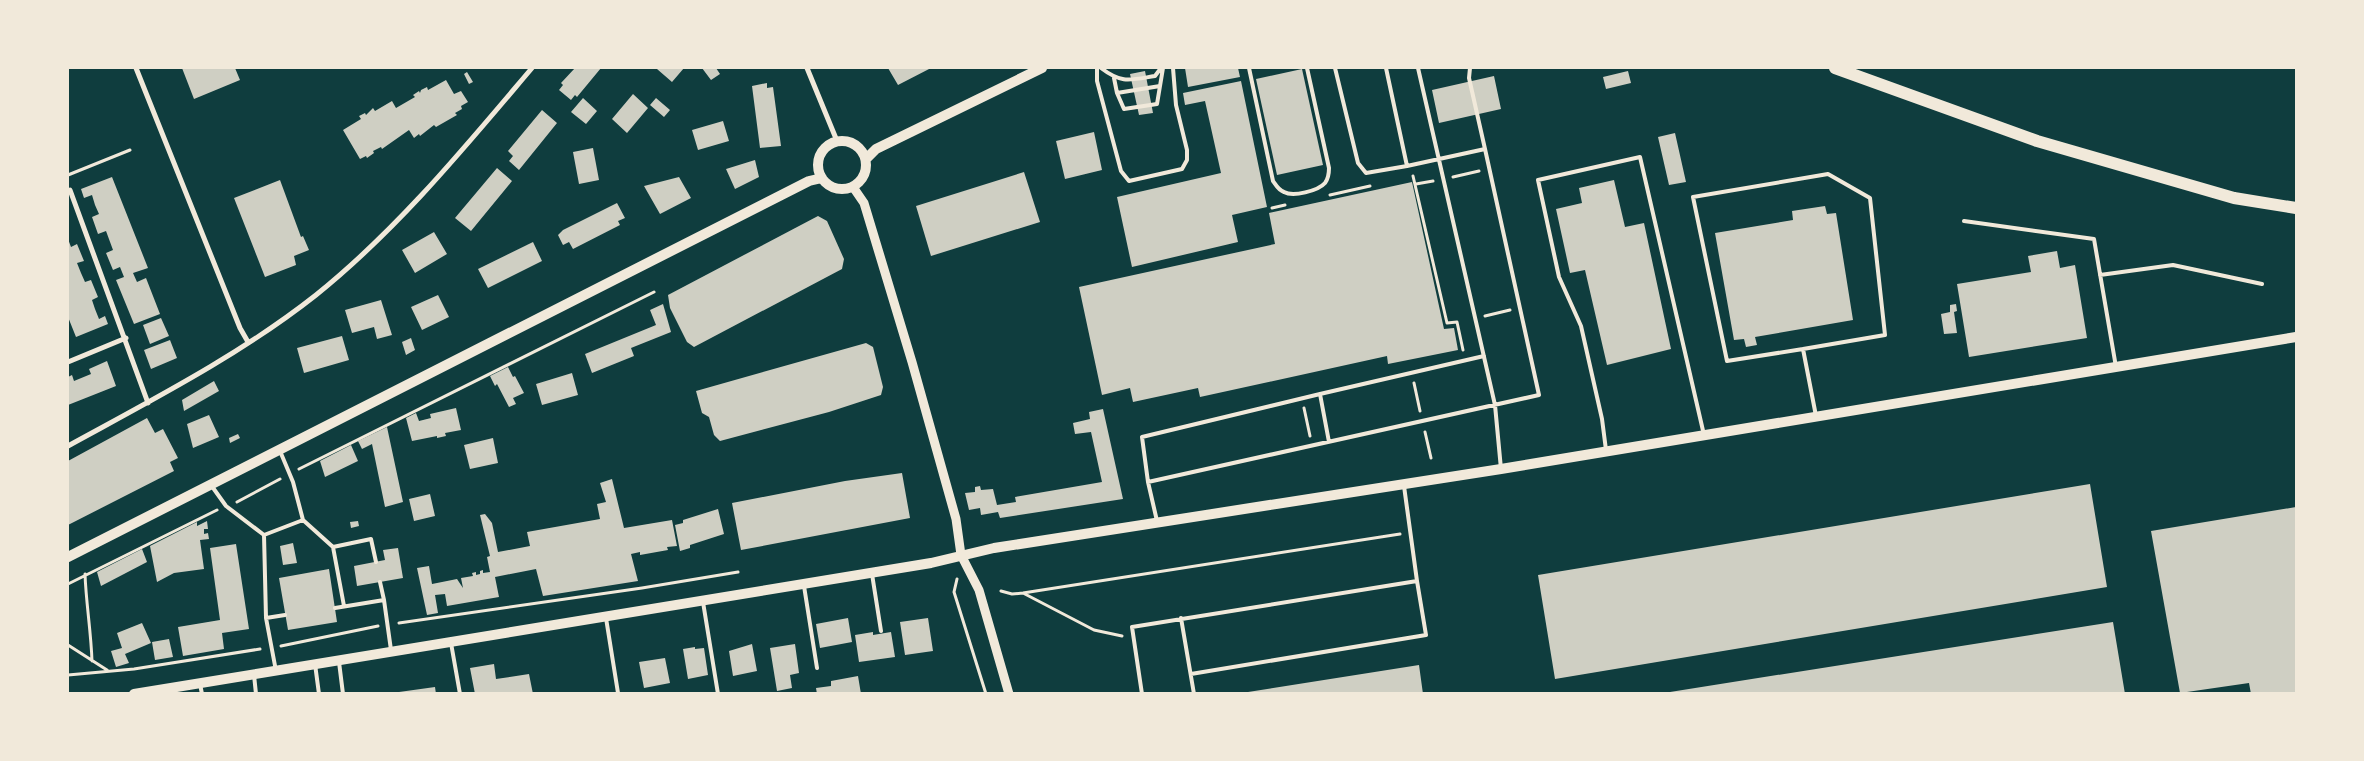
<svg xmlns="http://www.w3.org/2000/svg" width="2364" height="761" font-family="'Golos Text',sans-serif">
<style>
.building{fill:#cfcfc3}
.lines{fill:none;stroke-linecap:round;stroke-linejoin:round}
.path{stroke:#f1e9da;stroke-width:3}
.service{stroke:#f1e9da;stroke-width:4}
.minor{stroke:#f1e9da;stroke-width:5}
.tertiary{stroke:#f1e9da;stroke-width:9}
.secondary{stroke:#f1e9da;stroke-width:10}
.primary{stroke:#f1e9da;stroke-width:12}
</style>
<rect width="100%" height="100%" fill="#0f3d3e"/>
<path class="building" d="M182,68H235L240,80L194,99Z
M575,68H601L577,97L575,95L571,100L559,90L563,85L561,83Z
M658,68H684L672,82L657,69Z
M702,68H716L720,74L711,80Z
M888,68H931L898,85Z
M1185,68H1238L1240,77L1188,87Z
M1302,69L1323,165L1277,175L1256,79Z
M1145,71L1153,113L1139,115L1130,74Z
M1628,71L1631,83L1606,89L1603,77Z
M467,72L473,82L469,84L464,74Z
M1494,76L1501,109L1439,123L1432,90Z
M446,80L454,94L461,91L468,102L461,106L462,109L455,113L457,115L436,127L434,125L420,136L419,134L414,138L409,130L382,149L381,147L373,151L374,153L367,158L366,156L360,159L343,130L361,119L359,116L365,113L366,115L373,108L375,111L392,101L396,108L415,97L413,95L419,91L420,93L421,90L427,87L428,90Z
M1241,81L1267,207L1232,215L1238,242L1132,267L1117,197L1221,173L1205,101L1185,105L1183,93Z
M767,83V88L773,87L781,146L760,148L752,86Z
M633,94L648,108L627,133L612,119Z
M583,98L597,111L586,124L571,112Z
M656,98L670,110L664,117L650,105Z
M542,110L557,123L519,170L509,161L513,156L508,151Z
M723,121L729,141L698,150L692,130Z
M1094,132L1102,170L1065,179L1056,141Z
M1675,133L1686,182L1669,185L1658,137Z
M593,148L599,180L579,184L573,152Z
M755,160L759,177L735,189L726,169Z
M497,168L512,181L471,231L455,218Z
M1024,172L1040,222L931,256L916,206Z
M112,177L148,268L133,273L137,282L146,278L160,314L134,324L116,280L124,277L120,267L113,270L106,253L113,250L106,231L98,234L92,217L99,214L95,205L92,195L84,198L81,189Z
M679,177L691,198L660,214L644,186Z
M280,180L301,237L303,236L309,250L294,256L296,265L265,277L234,198Z
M1614,180L1625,227L1644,223L1671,349L1607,365L1585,270L1570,273L1556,209L1582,203L1579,188Z
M1412,182L1444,329L1454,328L1458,350L1388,364L1387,356L1200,397L1198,388L1133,402L1130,388L1102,395L1079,287L1275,244L1269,213Z
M617,203L625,218L618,221L620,225L573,249L569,242L563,245L558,235L563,230Z
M1825,206L1827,214L1836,213L1853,320L1755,337L1757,345L1746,347L1744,339L1734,340L1715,233L1793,220L1792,211Z
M818,216L827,221L844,259L842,269L694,347L687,342L670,308L668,295Z
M434,232L447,254L415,273L402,250Z
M68,239L71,247L77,244L84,261L77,263L81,273L85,282L91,280L98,297L92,300L95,309L99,319L105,316L108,324L76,337L68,317Z
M533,242L542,261L488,288L478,269Z
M2057,251L2060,268L2075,265L2087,338L1969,357L1957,284L2031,272L2028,256Z
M438,295L449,317L422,330L411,307Z
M381,300L392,335L377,339L374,327L352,333L345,310Z
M663,304L671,332L631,348L634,356L592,373L585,354L656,325L650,310Z
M1956,304L1957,311L1954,312L1957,333L1944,334L1941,314L1950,312V305Z
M161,318L169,336L150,344L143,325Z
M342,336L349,360L304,373L297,348Z
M411,338L415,350L406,355L402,342Z
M170,340L177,358L151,369L144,350Z
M866,343L873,347L883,387L881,395L829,412L720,441L714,435L709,417L702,413L696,391Z
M107,361L116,386L68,405V377L72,375L74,381L91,374L89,369Z
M508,367L513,377L515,376L524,393L513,398L516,404L509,407L497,384L495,386L490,376Z
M572,373L578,395L542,405L536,384Z
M214,381L219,391L184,411L182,400Z
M456,408L461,430L445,433L446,436L437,438V436L412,441L406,418L416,413L419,421L431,418L430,414Z
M1103,409L1123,499L1000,518L998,512L981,515L980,508L969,510L965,493L975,492V487L980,486L981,490L993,489L997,505L1016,502L1015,497L1102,482L1091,432L1075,434L1073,423L1090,419L1089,412Z
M209,415L219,437L193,448L187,424Z
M147,418L155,433L163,429L178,458L170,462L174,471L68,525V461Z
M387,427L403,502L385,507L372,444L362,449L358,441Z
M238,434L240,438L230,443L229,438Z
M493,438L498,463L470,469L464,445Z
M351,445L358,461L325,477L320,461Z
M902,473L910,518L741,550L732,503L845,481Z
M612,479L624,528L672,520L677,546L667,547L668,550L640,555V552L631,554L638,581L543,596L536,569L495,577L499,597L447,606L445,594L435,595L438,613L427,615L417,568L429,566L432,584L457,579L463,588L461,578L473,576L472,573L476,572V575L480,574V571L483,570V573L490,572L487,557L490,556L480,515L485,514L492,523L498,552L530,546L527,532L600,519L597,504L606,502L600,483Z
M2090,484L2107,587L1555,679L1538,575Z
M430,494L435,516L414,521L409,499Z
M2296,507V694H2251L2249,683L2180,693L2151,531Z
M718,509L724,534L690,545V548L680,551L675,525L683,523V520Z
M207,521L208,529H204V534L208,533L209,539L200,540L204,569L174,573L157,582L150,546L197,522V526Z
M358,521L359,526L351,528L350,522Z
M293,543L297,563L283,565L280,546Z
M236,544L249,629L222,633L224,649L183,656L178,627L220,620L210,548Z
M398,548L403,578L357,586L354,566L385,560L383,550Z
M142,549L147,562L101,586L97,572Z
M329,569L337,622L288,630L279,578Z
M848,618L852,642L820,648L816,624Z
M928,618L933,651L905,655L900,622Z
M2113,622L2125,694H1670V692Z
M142,623L151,643L125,654L129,663L116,667L111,651L122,648L117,633Z
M873,632V635L891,632L895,657L859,662L855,635Z
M169,639L173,657L155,660L152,642Z
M752,644L757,671L733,676L729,651Z
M795,644L799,673L790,675L792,688L777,691L770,648Z
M695,647V649L704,648L708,675L688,679L683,649Z
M665,658L670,683L644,688L639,662Z
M494,664L496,679L529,674L533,694H475L470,668Z
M1419,665L1423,694H1248V692Z
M858,676L861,694H817L816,688L831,686V681Z
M435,687L436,694H399V692Z"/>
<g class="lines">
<path class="path" d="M68,175L130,150
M1413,176L1447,323L1457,322L1463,350
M1453,177L1479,171
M1416,184L1433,181
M1330,195L1370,186
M1272,208L1285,205
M1485,316L1510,310
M1414,383L1420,411
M1304,408L1310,436
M1425,432L1431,458
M299,469L654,292
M237,502L280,479
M85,574C86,603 91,631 92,661
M957,579L954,592L986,694
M68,584L217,510
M1001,591L1012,594L1023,593L1400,534
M1023,593L1094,630L1122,636
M399,623L642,588L738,572
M68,645L107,670
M281,646L378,626
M68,675L134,669L260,649"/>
<path class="service" d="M1097,68V81L1121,171L1129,181L1182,169L1187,160V150L1176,105L1173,68
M1101,68C1122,84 1130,80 1155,76L1161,68
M1249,68L1273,181C1276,185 1278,190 1284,192C1293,197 1318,191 1325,183C1328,179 1329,174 1329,168L1307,68
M1335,68L1358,163L1366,173L1407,166
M1418,68L1495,405L1501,469
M1470,68L1469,78L1485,149
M1114,78L1117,93L1160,86L1163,68
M1117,93L1124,109L1157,104L1160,86
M1964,221L2094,239L2116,367
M2100,275L2173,265L2262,284
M1803,349L1727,361L1693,197L1828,174L1870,198L1885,335L1803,349L1816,416
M1320,394L1484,356
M1606,450L1602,419L1581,326L1559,277L1538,180L1640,157L1704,435
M1148,482L1142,437L1320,394L1329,442
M211,485L226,506L264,535L303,520L293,482L280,451
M303,520L333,547L344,606
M1157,521L1148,482L1539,395L1485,149L1407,166L1386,68
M264,535L266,618
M333,547L371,539L376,562
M872,574L881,631
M380,582L384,600
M804,586L817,668
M703,602L718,694
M335,608L384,600L391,650
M606,618L618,693
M1181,618L1194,694
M451,643L460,694
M339,662L343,694
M315,664L319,694
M276,671L266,618L285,615
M1191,674L1426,635L1417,581
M254,675L256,694
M200,684L202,694
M1142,694L1132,627L1417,581L1404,486"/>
<path class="minor" d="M136,68L240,328L248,342
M807,68L837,141
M70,190L148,403
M68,362L126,338
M68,446C152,400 240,355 316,295C398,229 465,147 532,68"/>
<path class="tertiary" d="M853,187L864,203L912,362L956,519L961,555L979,590L1009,694"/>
<path class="secondary" d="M818 165a24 24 0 1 1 48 0a24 24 0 1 1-48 0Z
M866,159L876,149L1042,68
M68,557L809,181L822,178
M134,694L931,563L994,548L1501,469L2296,337"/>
<path class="primary" d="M1835,68L2037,141L2234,198L2296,208"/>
</g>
<rect width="2364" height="761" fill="none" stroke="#f1e9da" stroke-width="138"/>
</svg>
